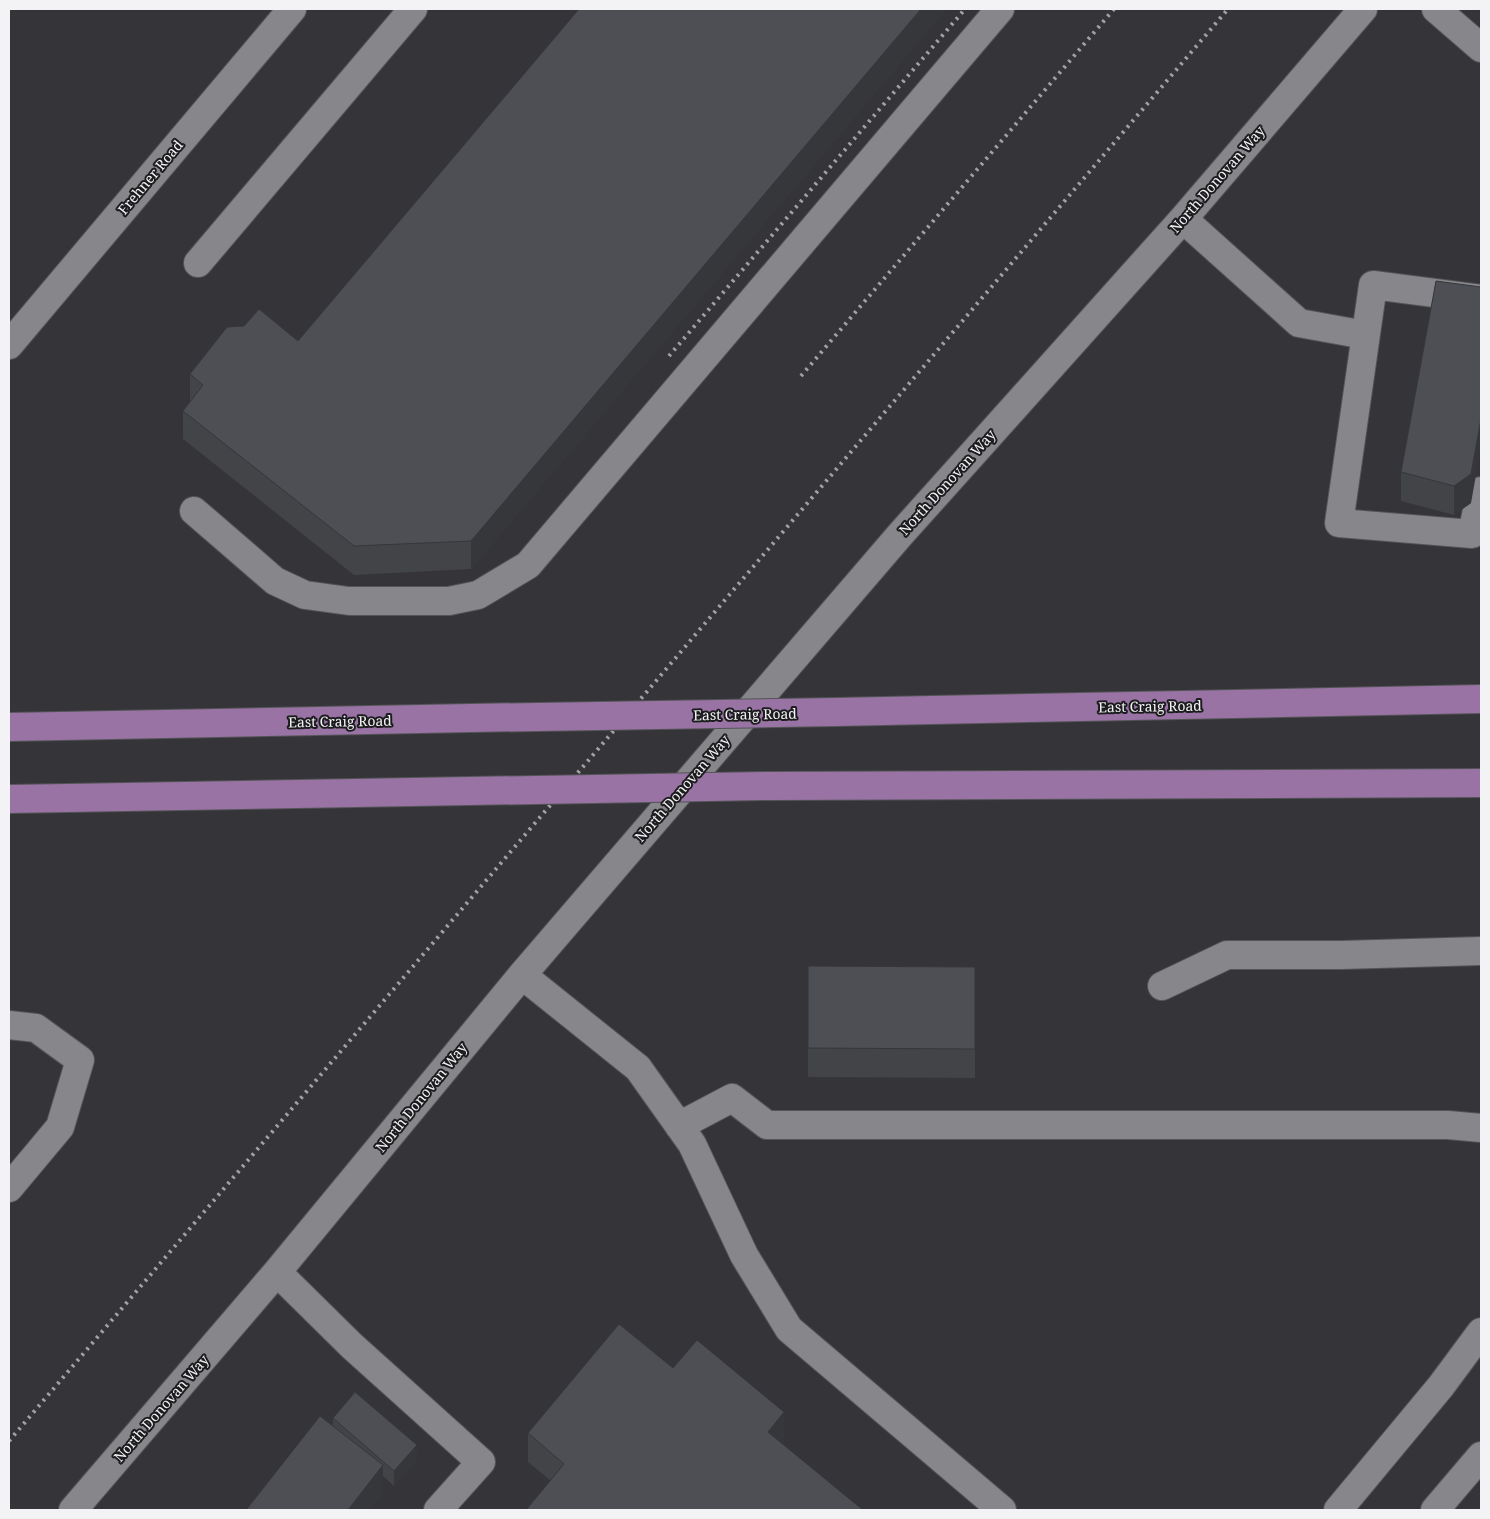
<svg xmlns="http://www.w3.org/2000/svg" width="1490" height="1519" font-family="'Noto Serif',serif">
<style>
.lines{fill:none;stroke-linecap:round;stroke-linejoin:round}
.minor-casing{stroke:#545457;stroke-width:30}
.major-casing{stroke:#545457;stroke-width:30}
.minor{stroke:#87868b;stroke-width:28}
.major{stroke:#9873a4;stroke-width:28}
.rail{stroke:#a2a1a4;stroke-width:4;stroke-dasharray:2.5 5;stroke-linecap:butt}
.major-bridge-casing{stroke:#545457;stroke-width:30;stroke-linecap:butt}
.major-bridge{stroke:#9873a4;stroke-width:28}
.wall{fill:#424448}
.shaded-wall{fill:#36373b}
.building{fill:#4d4f54;stroke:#36373b}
.labels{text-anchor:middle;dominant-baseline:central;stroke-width:4;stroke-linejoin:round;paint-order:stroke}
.street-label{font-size:14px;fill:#f3f2f5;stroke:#1c1c1e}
</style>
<rect width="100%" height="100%" fill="#353439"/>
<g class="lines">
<defs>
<path id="minor" d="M1436,9L1481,48
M1183,219L1299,323L1365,335
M198,263L413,9
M1481,299L1373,285L1339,523L1472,534L1481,491
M9,345L292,9
M194,511L275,581L305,595L349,601H449L478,595L528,565L1000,9
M522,975L638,1068L692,1144L744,1255L789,1329L1002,1510
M1162,986L1227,955H1341L1481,951
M9,1025L36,1028L80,1060L60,1127L9,1188
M679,1126L732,1098L767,1125H1448L1481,1128
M277,1272L352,1346L481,1462L438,1510
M73,1510L277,1272L522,975L899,536L1183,219L1363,9
M1338,1510L1441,1386L1481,1332
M1435,1510L1481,1456"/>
<path id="major" d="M835,712L1481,699
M9,727L471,718
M769,786L1481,783
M9,799L412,792"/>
</defs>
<use href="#minor" class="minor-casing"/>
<use href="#major" class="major-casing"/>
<use href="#minor" class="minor"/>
<use href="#major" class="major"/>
<path class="rail" d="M669,356L965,9
M801,376L1114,9
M9,1441L1228,9"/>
<defs>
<path id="major-bridge" d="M471,718L835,712
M412,792L769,786"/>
</defs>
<use href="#major-bridge" class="major-bridge-casing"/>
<use href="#major-bridge" class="major-bridge"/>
</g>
<path class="wall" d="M579,9H946L471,569L354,575L183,439V411L190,402V374L298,341Z
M1436,281L1471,503L1454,515L1401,501V472Z
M808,966L975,967V1078L808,1077Z
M673,1368L784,1441L782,1443L550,1480L528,1462V1433Z
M333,1418L417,1459L394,1486L383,1476V1494L333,1426Z"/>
<path class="shaded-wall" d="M921,9H946L471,569V541Z
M1481,419V447L1471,503L1454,515V486Z
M784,1412V1441L768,1460V1432Z
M417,1445V1459L394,1486V1471Z
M383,1465V1494L370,1510H348Z"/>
<path class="building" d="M579,9H921L471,541L354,546L183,411L203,385L190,374L227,327L244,326L259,309L298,341Z
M1436,281L1481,287V419L1471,474L1454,486L1401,472Z
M808,966L975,967V1049L808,1048Z
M619,1324L673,1368L697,1340L784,1412L768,1432L863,1510H526L564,1464L528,1433Z
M355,1392L417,1445L394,1471L333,1418Z
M320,1416L383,1465L348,1510H246Z"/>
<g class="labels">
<g class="street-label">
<text transform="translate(150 177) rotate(-50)">Frehner Road</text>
<text transform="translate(1217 179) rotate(-49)">North Donovan Way</text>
<text transform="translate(947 482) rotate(-48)">North Donovan Way</text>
<text transform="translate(1150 706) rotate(-1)">East Craig Road</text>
<text transform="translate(745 714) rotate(-1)">East Craig Road</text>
<text transform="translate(340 721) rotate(-1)">East Craig Road</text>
<text transform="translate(682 788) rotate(-49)">North Donovan Way</text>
<text transform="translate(421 1097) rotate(-51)">North Donovan Way</text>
<text transform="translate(161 1408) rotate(-49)">North Donovan Way</text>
</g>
</g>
<rect width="1490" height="1519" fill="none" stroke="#f3f2f5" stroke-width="20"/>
</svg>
